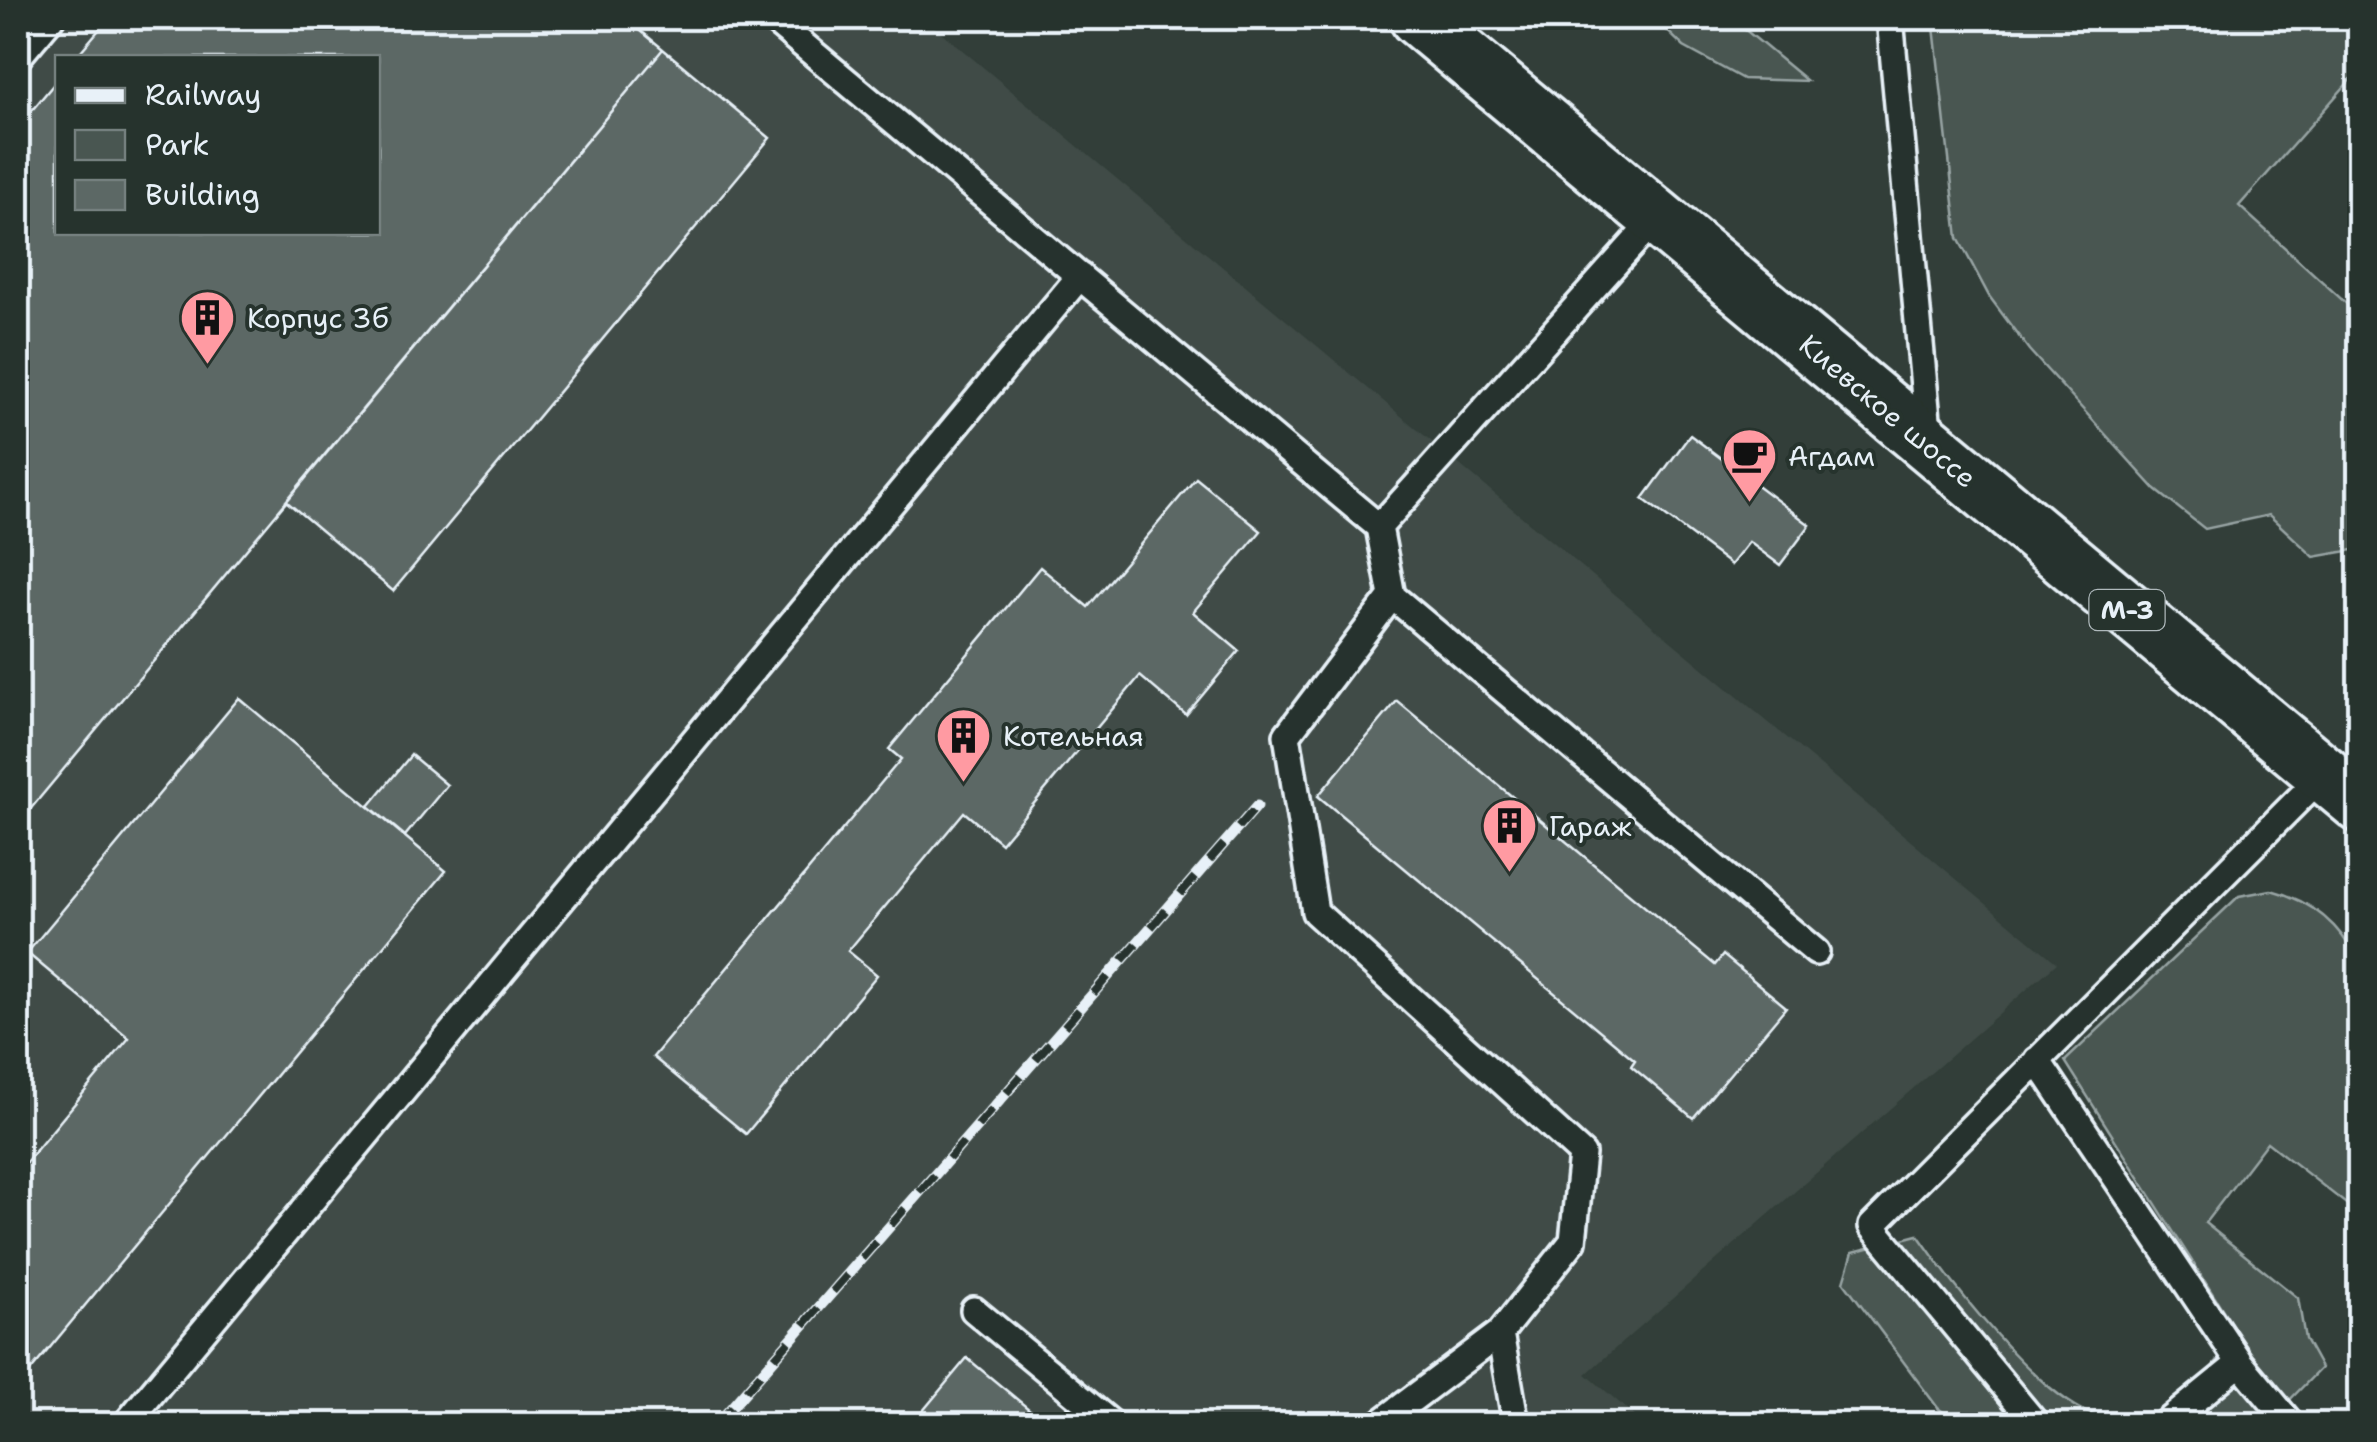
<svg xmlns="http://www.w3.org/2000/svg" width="2377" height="1442" font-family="'Shantell Sans',sans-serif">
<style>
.built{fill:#3f4b46;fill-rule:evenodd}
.green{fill:#495651;stroke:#98a4a4;stroke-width:2.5}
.building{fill:#5c6865;stroke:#e8f1f8;stroke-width:2.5}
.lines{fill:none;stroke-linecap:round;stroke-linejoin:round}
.service-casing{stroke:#e8f1f8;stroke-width:32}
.trunk-casing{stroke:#e8f1f8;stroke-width:62}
.service{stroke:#26332d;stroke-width:25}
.trunk{stroke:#26332d;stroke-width:55}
.rail-casing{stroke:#e8f1f8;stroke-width:11}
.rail{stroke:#26332d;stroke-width:8;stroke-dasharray:22;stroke-linecap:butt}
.labels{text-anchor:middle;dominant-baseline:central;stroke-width:8;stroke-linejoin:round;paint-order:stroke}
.shield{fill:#26332d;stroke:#aeb8bb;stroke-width:2.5}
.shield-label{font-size:25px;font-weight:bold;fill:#e8f1f8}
.poi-label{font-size:28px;fill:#e8f1f8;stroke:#26332d;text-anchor:start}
.street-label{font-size:28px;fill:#e8f1f8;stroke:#26332d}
</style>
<rect width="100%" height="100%" fill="#323e39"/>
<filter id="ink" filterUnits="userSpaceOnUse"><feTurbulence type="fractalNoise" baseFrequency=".01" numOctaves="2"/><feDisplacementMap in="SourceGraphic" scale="20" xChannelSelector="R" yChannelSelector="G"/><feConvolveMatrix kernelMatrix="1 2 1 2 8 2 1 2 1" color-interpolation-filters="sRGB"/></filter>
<g filter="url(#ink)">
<path class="built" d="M18,18H924L2057,963L1586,1374L1644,1424H18ZM58,58H378V232H58Z"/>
<path class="green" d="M1654,18H1731L1807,81L1743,79L1684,47Z
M1933,18H2359V70L2239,206L2359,315V549L2314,557L2269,515L2205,529L2156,490L2029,350L1989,296L1958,238Z
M2271,890C2309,900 2339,923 2357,960C2367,979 2359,1177 2359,1214L2267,1142L2205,1223L2298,1298L2305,1339L2321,1368L2275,1415L2276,1424H1959L1938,1408L1844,1282L1853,1252L1918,1235C1953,1286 2035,1391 2091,1414C2112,1422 2131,1422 2153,1421C2188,1386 2215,1377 2235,1329L2065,1061L2239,896Z"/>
<path class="building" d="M109,18H625L663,49L18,824V127L58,79V232H378V58H75Z
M663,49L770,138L393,591L286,501Z
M1690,435L1810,525L1780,565L1749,542L1731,565L1643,499Z
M1196,478L1261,531L1193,612L1239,651L1186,715L1140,676L1001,843L964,812L848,951L877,975L746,1134L653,1057L901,759L889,749L1040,567L1088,607Z
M239,698L446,871L18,1386V1172L129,1038L27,953Z
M1397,701L1715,965L1723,955L1786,1007L1693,1118L1631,1066L1635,1060L1318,796Z
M411,755L447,785L405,836L369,806Z
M967,1358L1047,1424H912Z"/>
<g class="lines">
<defs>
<path id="service" d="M771,18L1379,527L1656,218
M1890,18L1929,441
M18,57L51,18
M1379,527L1392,596L1816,952
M2037,1060L2240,1363L2291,1424
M974,1310L1112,1424
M1500,1333L1516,1424
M126,1424L1080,276
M1379,1424L1500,1333L1573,1241L1582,1154L1315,912L1287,735L1392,596
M2036,1424L1872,1226L2324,774
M2165,1424L2240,1363"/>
<path id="trunk" d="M1418,18L2360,804"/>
</defs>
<use href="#service" class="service-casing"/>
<use href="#trunk" class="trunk-casing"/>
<use href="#service" class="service"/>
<use href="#trunk" class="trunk"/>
<defs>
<path id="rail" d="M717,1424L1257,806"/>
</defs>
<use href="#rail" class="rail-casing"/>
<use href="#rail" class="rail"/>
</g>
</g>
<defs>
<symbol id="building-pin" viewBox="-11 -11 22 30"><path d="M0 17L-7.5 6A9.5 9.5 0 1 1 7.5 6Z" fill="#ff9aa2" stroke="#26332d"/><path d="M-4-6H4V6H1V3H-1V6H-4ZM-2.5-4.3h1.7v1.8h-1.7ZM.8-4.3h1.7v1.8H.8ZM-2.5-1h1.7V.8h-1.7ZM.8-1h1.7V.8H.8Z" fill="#111"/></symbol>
<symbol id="cafe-pin" viewBox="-11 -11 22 30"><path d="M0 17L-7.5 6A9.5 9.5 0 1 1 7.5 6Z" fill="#ff9aa2" stroke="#26332d"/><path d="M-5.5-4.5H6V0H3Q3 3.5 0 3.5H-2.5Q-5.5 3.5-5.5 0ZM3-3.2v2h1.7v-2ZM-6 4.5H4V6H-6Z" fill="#111"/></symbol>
</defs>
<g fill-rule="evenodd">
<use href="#building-pin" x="176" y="286" width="63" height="86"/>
<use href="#cafe-pin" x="1718" y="424" width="63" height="86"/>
<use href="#building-pin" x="932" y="704" width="63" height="86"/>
<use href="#building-pin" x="1478" y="794" width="63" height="86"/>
</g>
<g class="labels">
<rect class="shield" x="2089.5" y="590" width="75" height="40" rx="8"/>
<g class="shield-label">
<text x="2127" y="610">М-3</text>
</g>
<g class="poi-label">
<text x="247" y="318">Корпус 3б</text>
<text x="1788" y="456">Агдам</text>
<text x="1003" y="736">Котельная</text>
<text x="1549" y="826">Гараж</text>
</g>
<g class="street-label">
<text transform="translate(1888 411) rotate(40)">Киевское шоссе</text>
</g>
</g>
<rect width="2377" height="1442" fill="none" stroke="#26332d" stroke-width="60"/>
<rect x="30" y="30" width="2317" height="1382" fill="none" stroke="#e8f1f8" stroke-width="4" filter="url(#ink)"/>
<rect x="55" y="55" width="325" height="180" fill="#26332d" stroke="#747f7e" stroke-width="2.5"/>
<rect x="75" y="88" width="50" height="15" fill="#e8f1f8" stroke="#747f7e" stroke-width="2.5"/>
<text x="145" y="105" font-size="30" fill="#e8f1f8">Railway</text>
<rect x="75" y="130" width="50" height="30" fill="#495651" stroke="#747f7e" stroke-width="2.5"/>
<text x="145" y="155" font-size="30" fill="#e8f1f8">Park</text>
<rect x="75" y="180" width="50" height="30" fill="#5c6865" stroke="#747f7e" stroke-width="2.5"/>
<text x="145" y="205" font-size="30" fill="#e8f1f8">Building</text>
</svg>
